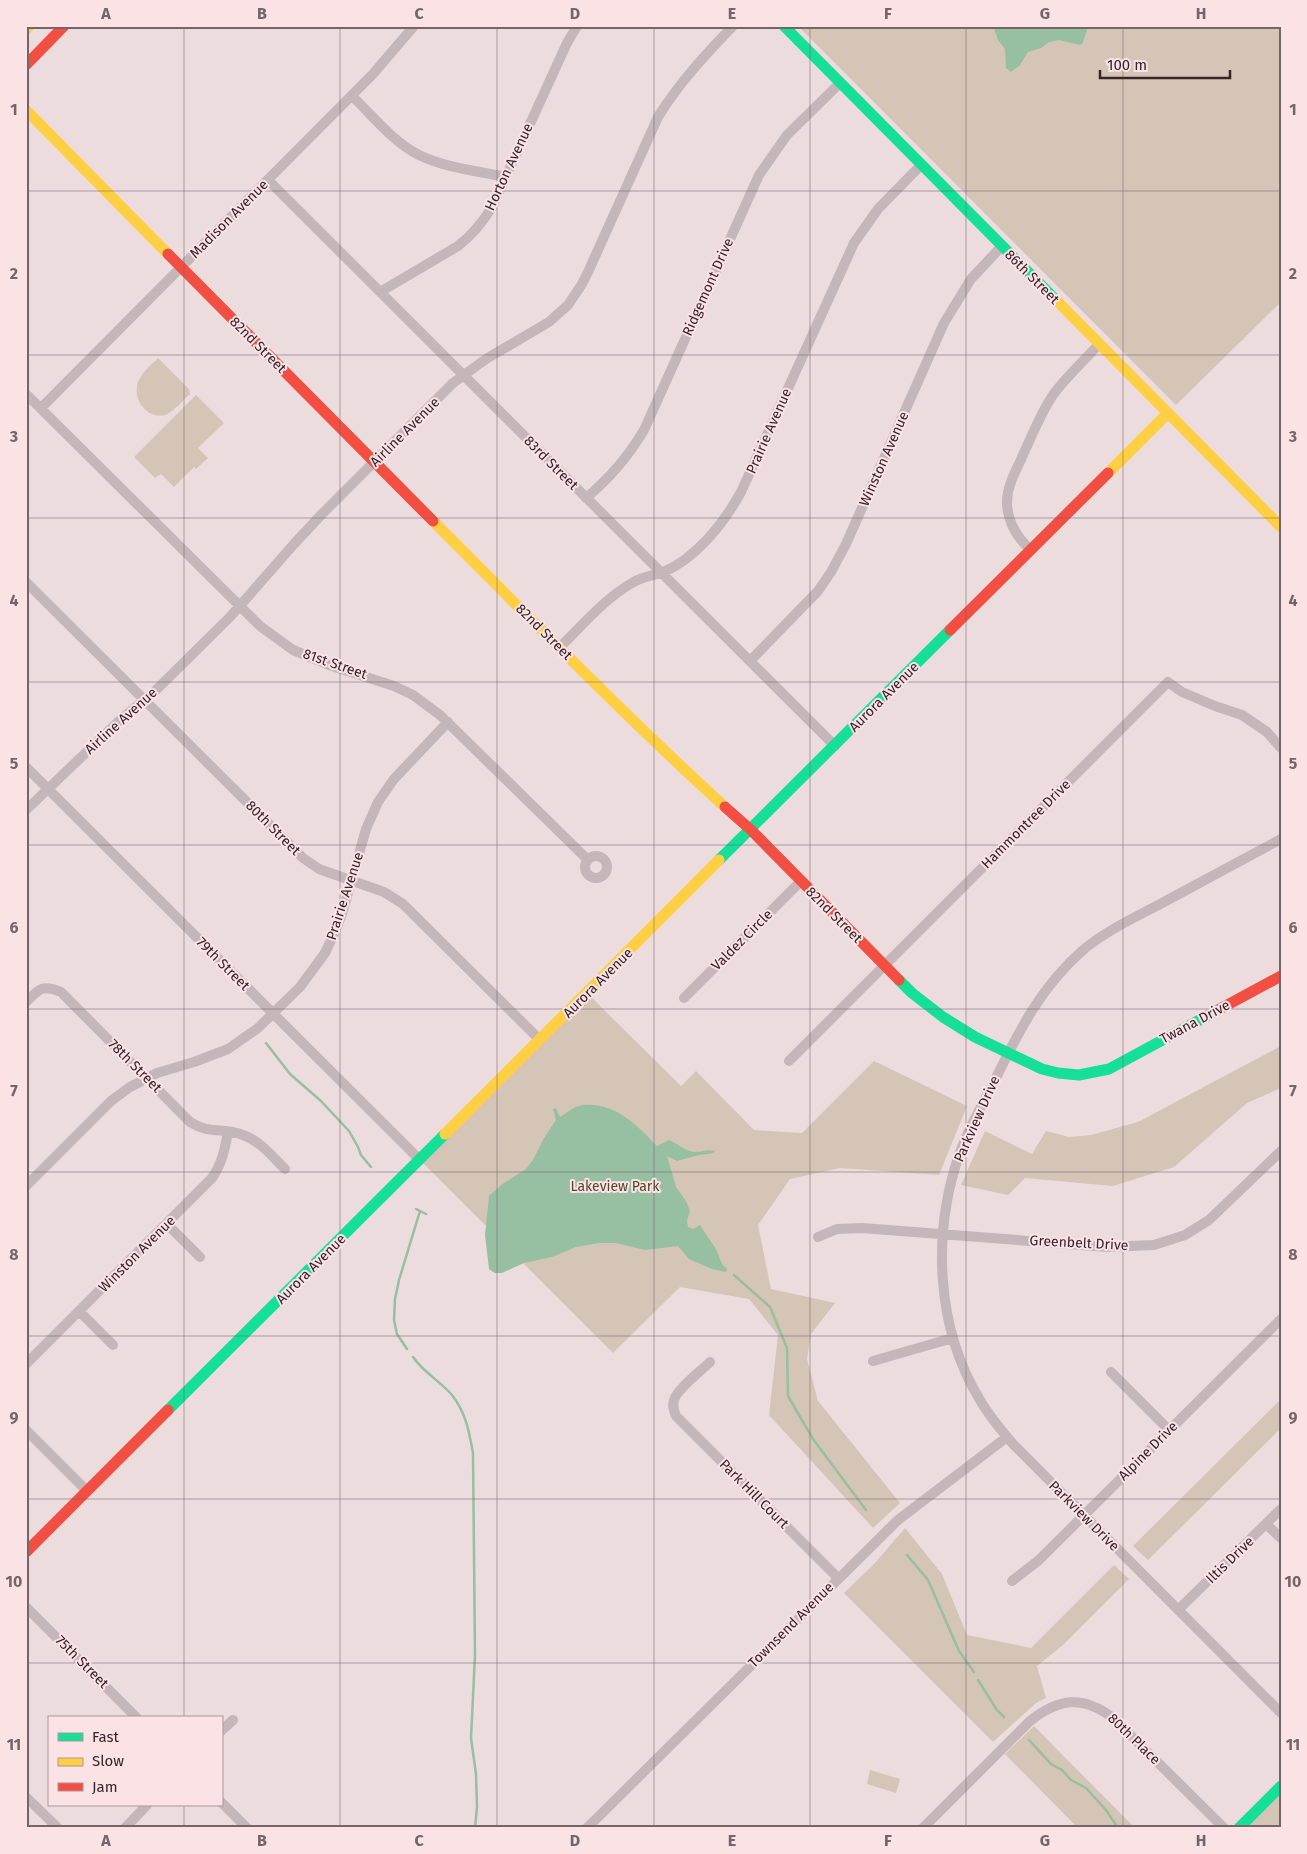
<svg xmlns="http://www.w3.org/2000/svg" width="1307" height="1854" font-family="'Fira Sans',sans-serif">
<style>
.green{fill:#d5c5b6}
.water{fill:#97bfa2}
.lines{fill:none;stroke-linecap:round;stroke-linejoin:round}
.stream{stroke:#97bfa2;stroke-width:2.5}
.street{stroke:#c4b6b9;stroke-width:10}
.fast{stroke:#16e098;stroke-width:11}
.slow{stroke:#ffcf43;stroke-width:11}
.jam{stroke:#f24e42;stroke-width:11}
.grid{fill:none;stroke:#756469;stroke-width:1;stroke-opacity:0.55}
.labels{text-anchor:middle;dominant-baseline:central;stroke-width:4;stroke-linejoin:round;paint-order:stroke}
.street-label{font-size:14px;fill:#35242a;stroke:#fae2e5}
.park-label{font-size:14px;fill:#554626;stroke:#fae2e5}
.neatline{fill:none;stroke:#756469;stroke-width:2}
.grid-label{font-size:16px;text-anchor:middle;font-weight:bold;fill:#756469}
</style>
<rect width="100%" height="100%" fill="#ecdcde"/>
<path class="green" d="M802,26H1281V302L1176,405L800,28Z
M158,358L189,389L190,394C183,400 174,412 165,415C147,419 132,400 138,382C142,372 151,365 158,358Z
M196,395L224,423L198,448L208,458L196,469L194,467L174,487L161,474L155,478L134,457Z
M587,993L681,1086L696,1071L754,1130L802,1133L874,1061L967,1106L939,1175L840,1168L790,1179L758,1225L771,1289L835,1303L811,1334L807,1359L818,1401L900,1503L873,1528L769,1415L778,1335L749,1299L680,1287L613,1353L420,1160Z
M1281,1046V1088L1247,1103L1174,1167L1113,1186L1025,1178L1008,1195L961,1185L985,1131L1032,1154L1046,1131L1069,1137L1091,1135L1138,1122Z
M1281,1399V1428L1148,1560L1133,1546Z
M905,1528L942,1574L967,1635L1031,1648L1114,1565L1129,1579L1063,1645L1037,1666L1046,1698L1036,1703L993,1742L844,1593L875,1563Z
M1034,1726L1135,1828H1078L1005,1754Z
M870,1770L900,1779L896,1793L867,1784Z
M1281,1786V1822L1279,1828H1239Z"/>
<path class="water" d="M993,26H1086L1087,31L1082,44L1080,45L1059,40L1049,42L1041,48L1028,52L1020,65L1011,72L1006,68L1005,49L998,40Z
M583,1105C615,1102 637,1125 657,1146L669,1140C677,1143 687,1152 695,1152C704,1152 706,1149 715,1151L714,1153L699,1155L677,1161L667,1156L676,1187L686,1201L690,1211L687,1221L688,1227L693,1229L700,1225L701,1227L716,1249L722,1264L727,1269L726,1272L712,1269L689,1259L678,1246L645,1250L616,1243H599L576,1247L552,1257L524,1263L502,1273H495L489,1269L485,1235L489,1196L501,1185L526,1169L533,1160L544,1138L556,1120L553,1109L556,1108L560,1117L575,1107Z"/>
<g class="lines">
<path class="stream" d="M266,1043L290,1074L321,1101L349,1131L358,1147L361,1155L371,1167
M416,1209L426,1214
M734,1275L770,1307L787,1348L788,1396L813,1439L866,1510
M407,1349L397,1334L394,1320L395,1299L399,1280L420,1211
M413,1357C423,1372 440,1381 452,1395C466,1413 469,1431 473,1453L475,1655L471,1738L476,1774L477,1807L475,1828
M907,1555L928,1580L959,1651L974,1672
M978,1680L997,1710L1004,1717
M1029,1740L1051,1764L1062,1770L1071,1780L1086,1788L1106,1810L1118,1828"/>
<path class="street" d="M352,96C373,116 393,142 419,155C446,168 477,171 506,177
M268,180L835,746
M380,292L458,246C472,235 483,222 492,207L567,43L577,26
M26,394L260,626L293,650L332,666L394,686L413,695L440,715L588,860
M41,408L373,74L414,26
M586,498C610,478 628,457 644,430L759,175L787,135L840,83
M1031,550C1011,533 1001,507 1011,482C1014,473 1019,465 1022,457C1032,436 1040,414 1053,395C1066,377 1084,361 1099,344
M26,582L303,858L319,869L384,892L403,904L540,1040
M560,647C583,625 604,599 632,583C641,577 651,576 661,573C696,559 724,523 741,492L854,243L878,209L921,165
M750,661L818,591L831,572L846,544L944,323L971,279L1002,246
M26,767L420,1160
M26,810L120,720L155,691L230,617L294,544L322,514L453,383L486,359L549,322L568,305L582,284L588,272L658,117C679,83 705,55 733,26
M1281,839C1242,860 1203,881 1164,902C1136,917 1107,930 1083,950C1041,987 1020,1029 996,1078C983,1103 968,1129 959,1155C932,1234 936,1328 980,1400C989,1416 1001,1430 1013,1444L1281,1713
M585 867a11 11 0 1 1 22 0a11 11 0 1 1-22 0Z
M684,998L801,881
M26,1002C39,989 42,984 61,992L190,1122C211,1135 223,1127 243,1135C260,1141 272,1156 285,1169
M789,1061L1168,682L1182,692L1215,706L1242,715L1267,732L1281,748
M26,1186L111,1101L130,1087L157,1073L194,1062L228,1049L258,1028L300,987L325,953L334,934L342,914L366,829L378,802L394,779L448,722
M167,1224L200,1257
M818,1237L837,1229L862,1228L1107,1247L1154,1245L1185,1235L1209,1220L1281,1151
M79,1311L113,1345
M873,1361L953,1338
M710,1362C701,1371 677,1389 674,1400C672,1406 674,1411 676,1416L838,1578
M26,1364L212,1178C222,1164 225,1148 228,1132
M1111,1372L1169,1430
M26,1430L87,1491
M1266,1524L1281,1538
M1012,1581L1039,1560L1281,1319
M26,1607L137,1718
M1178,1610L1281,1509
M221,1731L233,1720
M26,1797L58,1828
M221,1802L247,1828
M125,1828L147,1805
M587,1828L898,1520L1007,1437
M923,1828L1030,1721C1059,1698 1083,1695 1113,1718L1224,1828"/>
<path class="fast" d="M784,26L1055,299
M719,860L950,630
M899,980L912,993L943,1017L975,1037L1042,1069L1058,1073L1079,1075L1109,1069L1218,1010
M168,1410L445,1134
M1239,1828L1281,1786"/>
<path class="slow" d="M26,29L29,26
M26,110L168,254
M1055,299L1281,527
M1108,473L1168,413
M433,521C529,617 624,715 725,807
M445,1134L719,860"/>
<path class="jam" d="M26,65L64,26
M168,254L433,521
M950,630L1108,473
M725,807L751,830L899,980
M1218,1010L1281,976
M26,1552L168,1410"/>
</g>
<path class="grid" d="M184,26V1718M340,26V1828M497,26V1828M654,26V1828M810,26V1828M966,26V1828M1123,26V1828M26,191H1281M26,355H1281M26,518H1281M26,682H1281M26,845H1281M26,1009H1281M26,1172H1281M26,1336H1281M26,1499H1281M26,1663H1281M184,1805V1828"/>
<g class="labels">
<g class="street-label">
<text transform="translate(509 167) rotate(-65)">Horton Avenue</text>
<text transform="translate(229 219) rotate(-45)">Madison Avenue</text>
<text transform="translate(1032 277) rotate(45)">86th Street</text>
<text transform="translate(708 287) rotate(-66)">Ridgemont Drive</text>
<text transform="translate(258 345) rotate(45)">82nd Street</text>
<text transform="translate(769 431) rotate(-66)">Prairie Avenue</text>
<text transform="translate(405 432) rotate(-45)">Airline Avenue</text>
<text transform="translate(884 459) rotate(-66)">Winston Avenue</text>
<text transform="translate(551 463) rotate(45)">83rd Street</text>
<text transform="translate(544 632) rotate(45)">82nd Street</text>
<text transform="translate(335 664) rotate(19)">81st Street</text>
<text transform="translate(884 697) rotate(-45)">Aurora Avenue</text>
<text transform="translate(121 721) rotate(-42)">Airline Avenue</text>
<text transform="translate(1026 824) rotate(-45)">Hammontree Drive</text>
<text transform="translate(273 828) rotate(45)">80th Street</text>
<text transform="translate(345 896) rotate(-72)">Prairie Avenue</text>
<text transform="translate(834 915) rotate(45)">82nd Street</text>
<text transform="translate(742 940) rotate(-45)">Valdez Circle</text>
<text transform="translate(223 964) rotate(45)">79th Street</text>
<text transform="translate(598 983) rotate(-45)">Aurora Avenue</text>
<text transform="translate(1195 1022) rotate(-28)">Twana Drive</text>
<text transform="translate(135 1066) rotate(45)">78th Street</text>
<text transform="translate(977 1119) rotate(-66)">Parkview Drive</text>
<text transform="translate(1079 1243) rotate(3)">Greenbelt Drive</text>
<text transform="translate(137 1254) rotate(-45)">Winston Avenue</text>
<text transform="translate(311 1269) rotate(-45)">Aurora Avenue</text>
<text transform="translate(1148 1451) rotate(-45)">Alpine Drive</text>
<text transform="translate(754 1494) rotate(45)">Park Hill Court</text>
<text transform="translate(1084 1516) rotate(45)">Parkview Drive</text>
<text transform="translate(1230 1560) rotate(-44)">Iltis Drive</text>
<text transform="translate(791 1625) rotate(-45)">Townsend Avenue</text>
<text transform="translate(82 1662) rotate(45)">75th Street</text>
<text transform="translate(1134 1739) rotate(44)">80th Place</text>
</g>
<g class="park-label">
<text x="615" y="1186">Lakeview Park</text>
</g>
</g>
<rect width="1307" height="1854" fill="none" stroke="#fae2e5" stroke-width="55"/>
<rect x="48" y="1716" width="175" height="90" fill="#fae2e5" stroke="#ab969a"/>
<rect x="58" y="1733" width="25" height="8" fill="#16e098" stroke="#ab969a"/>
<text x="92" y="1742" font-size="15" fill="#35242a">Fast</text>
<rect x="58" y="1758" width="25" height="8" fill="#ffcf43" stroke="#ab969a"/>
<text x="92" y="1766" font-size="15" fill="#35242a">Slow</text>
<rect x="58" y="1783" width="25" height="8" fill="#f24e42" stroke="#ab969a"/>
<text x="92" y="1792" font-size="15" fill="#35242a">Jam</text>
<path d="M1100 70v8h130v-8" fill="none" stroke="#35242a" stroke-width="2.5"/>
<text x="1107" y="70" font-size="15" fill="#35242a" stroke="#fae2e5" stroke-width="4" paint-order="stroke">100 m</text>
<rect x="28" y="28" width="1252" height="1798" class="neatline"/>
<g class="grid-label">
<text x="106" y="19">A</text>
<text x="262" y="19">B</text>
<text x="419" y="19">C</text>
<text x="575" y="19">D</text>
<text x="732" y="19">E</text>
<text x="888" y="19">F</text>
<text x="1045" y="19">G</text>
<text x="1201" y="19">H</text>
<text x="14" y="115">1</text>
<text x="1293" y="115">1</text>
<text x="14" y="279">2</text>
<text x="1293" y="279">2</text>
<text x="14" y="442">3</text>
<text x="1293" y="442">3</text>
<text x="14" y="606">4</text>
<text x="1293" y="606">4</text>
<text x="14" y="769">5</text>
<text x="1293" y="769">5</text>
<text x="14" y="933">6</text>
<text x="1293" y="933">6</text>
<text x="14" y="1096">7</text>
<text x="1293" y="1096">7</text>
<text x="14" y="1260">8</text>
<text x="1293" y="1260">8</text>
<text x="14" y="1423">9</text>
<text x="1293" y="1423">9</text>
<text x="14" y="1587">10</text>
<text x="1293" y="1587">10</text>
<text x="14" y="1750">11</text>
<text x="1293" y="1750">11</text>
<text x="106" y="1846">A</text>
<text x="262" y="1846">B</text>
<text x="419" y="1846">C</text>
<text x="575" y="1846">D</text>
<text x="732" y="1846">E</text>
<text x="888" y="1846">F</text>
<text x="1045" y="1846">G</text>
<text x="1201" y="1846">H</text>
</g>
</svg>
